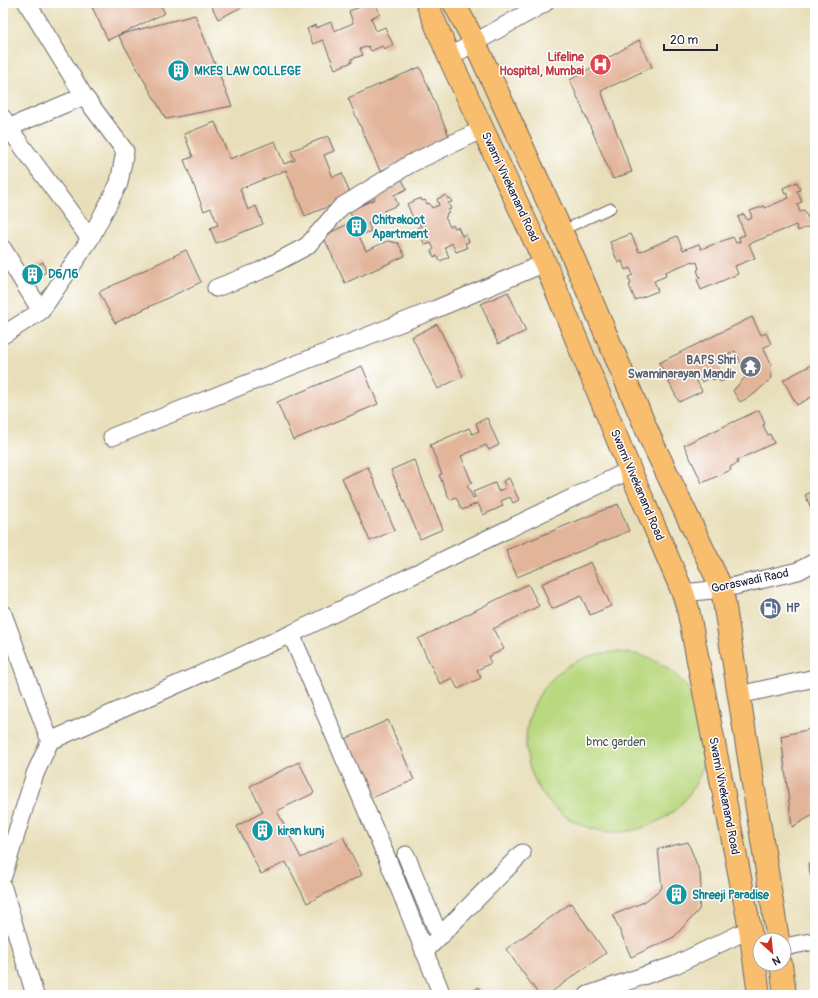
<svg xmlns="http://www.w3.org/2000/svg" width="818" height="998" font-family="Pangolin,sans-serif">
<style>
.green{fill:#b9d87f;stroke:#6e7d5d}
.building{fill:#e2b499}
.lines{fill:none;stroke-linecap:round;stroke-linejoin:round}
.lane-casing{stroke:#676467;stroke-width:11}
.street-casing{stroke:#676467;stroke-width:19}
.primary-casing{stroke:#676467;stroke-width:24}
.lane{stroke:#fff;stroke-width:9}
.street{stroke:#fff;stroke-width:17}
.primary{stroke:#f9be6d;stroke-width:22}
.labels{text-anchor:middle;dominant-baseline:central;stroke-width:3;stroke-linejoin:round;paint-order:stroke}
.health-label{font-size:12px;font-weight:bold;fill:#be3a42;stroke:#fff;text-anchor:end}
.culture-label{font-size:12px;font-weight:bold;fill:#0d838f;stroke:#fff;text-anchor:start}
.street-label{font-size:12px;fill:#22223b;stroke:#fff}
.worship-label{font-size:12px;font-weight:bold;fill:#5b616d;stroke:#fff;text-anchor:end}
.service-label{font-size:12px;font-weight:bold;fill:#4e5e75;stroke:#fff;text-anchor:start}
.park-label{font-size:12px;fill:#4f594f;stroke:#fff}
</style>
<rect width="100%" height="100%" fill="#fff"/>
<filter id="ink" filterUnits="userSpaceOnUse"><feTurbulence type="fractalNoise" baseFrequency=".025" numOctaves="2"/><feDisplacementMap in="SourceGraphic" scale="8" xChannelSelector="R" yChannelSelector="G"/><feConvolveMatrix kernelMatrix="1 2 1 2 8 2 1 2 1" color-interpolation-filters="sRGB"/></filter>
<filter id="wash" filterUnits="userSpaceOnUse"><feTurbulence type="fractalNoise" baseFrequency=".012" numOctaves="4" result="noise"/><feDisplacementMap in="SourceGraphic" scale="16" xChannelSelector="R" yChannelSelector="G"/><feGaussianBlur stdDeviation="0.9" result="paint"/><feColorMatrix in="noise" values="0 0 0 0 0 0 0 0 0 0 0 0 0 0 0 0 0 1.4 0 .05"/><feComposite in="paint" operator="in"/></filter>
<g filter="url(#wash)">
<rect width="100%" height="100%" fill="#e8dfba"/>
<path class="green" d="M526 742a90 90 0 1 1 180 0a90 90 0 1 1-180 0Z"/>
<g id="blocks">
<path class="building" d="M90,3H168L161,6L165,13L108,40Z
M210,3H250L218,19Z
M362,3H375L380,14L371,18L376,31L385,27L393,45L384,49L382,46L371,51L368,46L360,49L363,55L351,59L352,62L335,69L323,40L313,44L307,29L315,25L316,28L331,22L334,31L353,23L349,11L363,6Z
M195,15L232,106L166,119L118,35Z
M639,40L652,67L601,91L632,172L613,179L570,80Z
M420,67L451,141L380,171L348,98Z
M215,122L230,159L275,141L284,164L295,160L291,151L328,136L334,151L324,155L333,177L342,173L351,197L305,216L286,170L240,189L248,210L256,206L263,224L216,243L210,228L218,225L211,208L204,211L184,160L193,157L184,134Z
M401,178L407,189L394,195L398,205L383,211L385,213L374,218L375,221L368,223L371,231L359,236L366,251L387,241L398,243L405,256L345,283L323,236L354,221L349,211L375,199L372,192Z
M797,182L800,190L797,191L802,202L797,204L800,212L804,210L808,218L811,217L815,224L798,231L796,225L749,244L755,258L735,266L738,274L701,290L697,279L700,278L697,270L699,269L697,262L694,263L693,261L665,272L666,276L654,281L658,291L635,300L629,285L631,284L628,277L633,275L630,268L625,270L622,261L618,263L610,242L631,234L639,252L677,236L683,250L699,244L701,249L733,237L736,243L740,242L739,237L745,235L738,217L744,214L747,220L752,218L750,211L764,206L765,208L789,198L787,193L785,194L783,188Z
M446,195L448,199L450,198L452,202L448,203L451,209L448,210L449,212L446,214L447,216L445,217L450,227L453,225L455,228L458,227L462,236L466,234L469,242L465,243L467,248L456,252L452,243L445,247L449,257L440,261L437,256L434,257L431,251L434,249L431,243L425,245L417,228L421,226L417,219L414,220L407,204L421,198L422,201L425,200L427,204L429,203L432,208L439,205L437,199Z
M186,250L201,282L115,323L99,292Z
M43,262L46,272L26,283L21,275Z
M508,292L526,331L498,344L481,304Z
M752,317L761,335L766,333L771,344L763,348L771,363L772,378L753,395L740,402L733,391L747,375L735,351L715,361L725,380L720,382L717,378L713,380L711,377L702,382L699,376L695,378L702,391L679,402L659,363Z
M437,324L463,376L438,389L412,337Z
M815,363V395L797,405L783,380Z
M362,366L378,404L293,440L277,402Z
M759,410L765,424L763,425L768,435L770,434L774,443L737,460L738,463L730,467L731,470L702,483L684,445Z
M487,418L499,445L489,450L486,445L461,456L472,483L467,485L473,498L475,497L473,492L495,483L498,491L506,488L503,481L509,478L519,500L513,503L510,497L501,501L503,506L483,515L478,503L462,510L456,497L450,500L439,475L442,474L430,445L469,428L472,434L479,431L476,423Z
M414,460L443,529L420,539L391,470Z
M368,467L395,530L370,541L342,478Z
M815,490V516L805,495Z
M618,504L629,531L517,577L506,550Z
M591,562L611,606L590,615L581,596L552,609L541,584Z
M528,584L539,606L493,629L504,649L488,657L491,663L477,670L481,678L458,689L452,678L440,684L418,639Z
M388,720L414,780L369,799L343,740Z
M815,728V814L792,827L781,736Z
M299,762L314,793L277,811L301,858L343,837L362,875L307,903L286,862L261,874L237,826L263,812L250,786Z
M688,842L700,873L701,886L699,910L674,937L631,957L613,915L644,902L662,888L658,849Z
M815,861V890L814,891L808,863Z
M571,903L606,953L547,995H539L506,949Z
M479,987L483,995H465Z"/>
</g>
</g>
<g filter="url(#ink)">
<use href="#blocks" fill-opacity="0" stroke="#676467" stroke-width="1"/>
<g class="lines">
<defs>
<path id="lane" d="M561,231L611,208"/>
<path id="street" d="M449,57L545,3
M84,96L125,151L119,183L90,239
M3,118L8,127L90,239L41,311L3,335
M3,130L84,96L27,3
M3,249L41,311
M216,288L260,271L307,246L341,207L410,164L483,129
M112,437L436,309L545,263
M683,593L722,589L798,571L815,562
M3,614L50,741L291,634L630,470
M291,634L389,863L442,995
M739,695L815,678
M406,855L436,928L442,935
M3,876L35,774L50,741
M3,888L35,995
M784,947L815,941
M424,952L522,853
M588,995L675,965L750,929"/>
<path id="primary" d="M427,3L449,57L545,263L630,470L683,593L688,609L750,929L759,995
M454,3L475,43L570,250L652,442L722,589L778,940
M781,964L785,995"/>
</defs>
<use href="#lane" class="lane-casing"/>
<use href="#street" class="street-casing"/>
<use href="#primary" class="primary-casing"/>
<use href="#lane" class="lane"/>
<use href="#street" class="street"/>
<use href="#primary" class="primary"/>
</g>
</g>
<defs>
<symbol id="hospital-disc" viewBox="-11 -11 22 22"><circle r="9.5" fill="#e0444e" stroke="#fff"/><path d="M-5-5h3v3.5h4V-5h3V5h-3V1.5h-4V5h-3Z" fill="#fff"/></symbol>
<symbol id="building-disc" viewBox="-11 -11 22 22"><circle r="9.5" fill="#0f9aa8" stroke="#fff"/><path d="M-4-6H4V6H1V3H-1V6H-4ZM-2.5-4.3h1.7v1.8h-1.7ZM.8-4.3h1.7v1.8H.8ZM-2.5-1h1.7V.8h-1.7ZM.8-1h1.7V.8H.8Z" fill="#fff"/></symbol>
<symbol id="temple-disc" viewBox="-11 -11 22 22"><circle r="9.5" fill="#6b7280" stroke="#fff"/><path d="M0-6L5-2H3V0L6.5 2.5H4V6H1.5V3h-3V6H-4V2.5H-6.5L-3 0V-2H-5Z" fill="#fff"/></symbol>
<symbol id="fuel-disc" viewBox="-11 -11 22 22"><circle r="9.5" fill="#5c6f8a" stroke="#fff"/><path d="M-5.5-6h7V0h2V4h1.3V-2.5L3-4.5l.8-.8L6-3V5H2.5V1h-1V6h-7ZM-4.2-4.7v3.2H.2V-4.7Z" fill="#fff"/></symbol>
</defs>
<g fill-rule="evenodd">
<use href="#hospital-disc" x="588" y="52" width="25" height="25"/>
<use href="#building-disc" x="166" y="58" width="25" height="25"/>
<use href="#building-disc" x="344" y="214" width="25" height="25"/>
<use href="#building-disc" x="20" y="262" width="25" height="25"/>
<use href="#temple-disc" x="738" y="354" width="25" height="25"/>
<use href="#fuel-disc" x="758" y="596" width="25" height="25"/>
<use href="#building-disc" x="250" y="818" width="25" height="25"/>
<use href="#building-disc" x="664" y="882" width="25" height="25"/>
</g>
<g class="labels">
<g class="health-label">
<text x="584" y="57">Lifeline<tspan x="584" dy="14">Hospital, Mumbai</tspan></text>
</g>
<g class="culture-label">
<text x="194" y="71">MKES LAW COLLEGE</text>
<text x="372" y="220">Chitrakoot<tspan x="372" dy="14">Apartment</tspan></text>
<text x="48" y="274">D6/16</text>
<text x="278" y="831">kiran kunj</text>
<text x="692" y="895">Shreeji Paradise</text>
</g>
<g class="street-label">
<text transform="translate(510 187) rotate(65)">Swami Vivekanand Road</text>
<text transform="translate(637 485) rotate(67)">Swami Vivekanand Road</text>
<text transform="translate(750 581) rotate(-12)">Goraswadi Raod</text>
<text transform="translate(724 796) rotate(79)">Swami Vivekanand Road</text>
</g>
<g class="worship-label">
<text x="736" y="360">BAPS Shri<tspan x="736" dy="14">Swaminarayan Mandir</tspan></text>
</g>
<g class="service-label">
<text x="786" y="608">HP</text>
</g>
<g class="park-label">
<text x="616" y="742">bmc garden</text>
</g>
</g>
<rect width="818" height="998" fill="none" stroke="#fff" stroke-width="16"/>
<g transform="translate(772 952) rotate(153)"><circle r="19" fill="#ffffff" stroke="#a7a7b1"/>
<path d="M0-3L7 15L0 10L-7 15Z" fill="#c8321e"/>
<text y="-6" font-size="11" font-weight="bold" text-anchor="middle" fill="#22223b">N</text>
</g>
<path d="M664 44v6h53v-6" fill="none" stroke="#22223b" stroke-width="2"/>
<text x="670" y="44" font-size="12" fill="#22223b" stroke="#ffffff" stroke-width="3" paint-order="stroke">20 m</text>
</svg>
